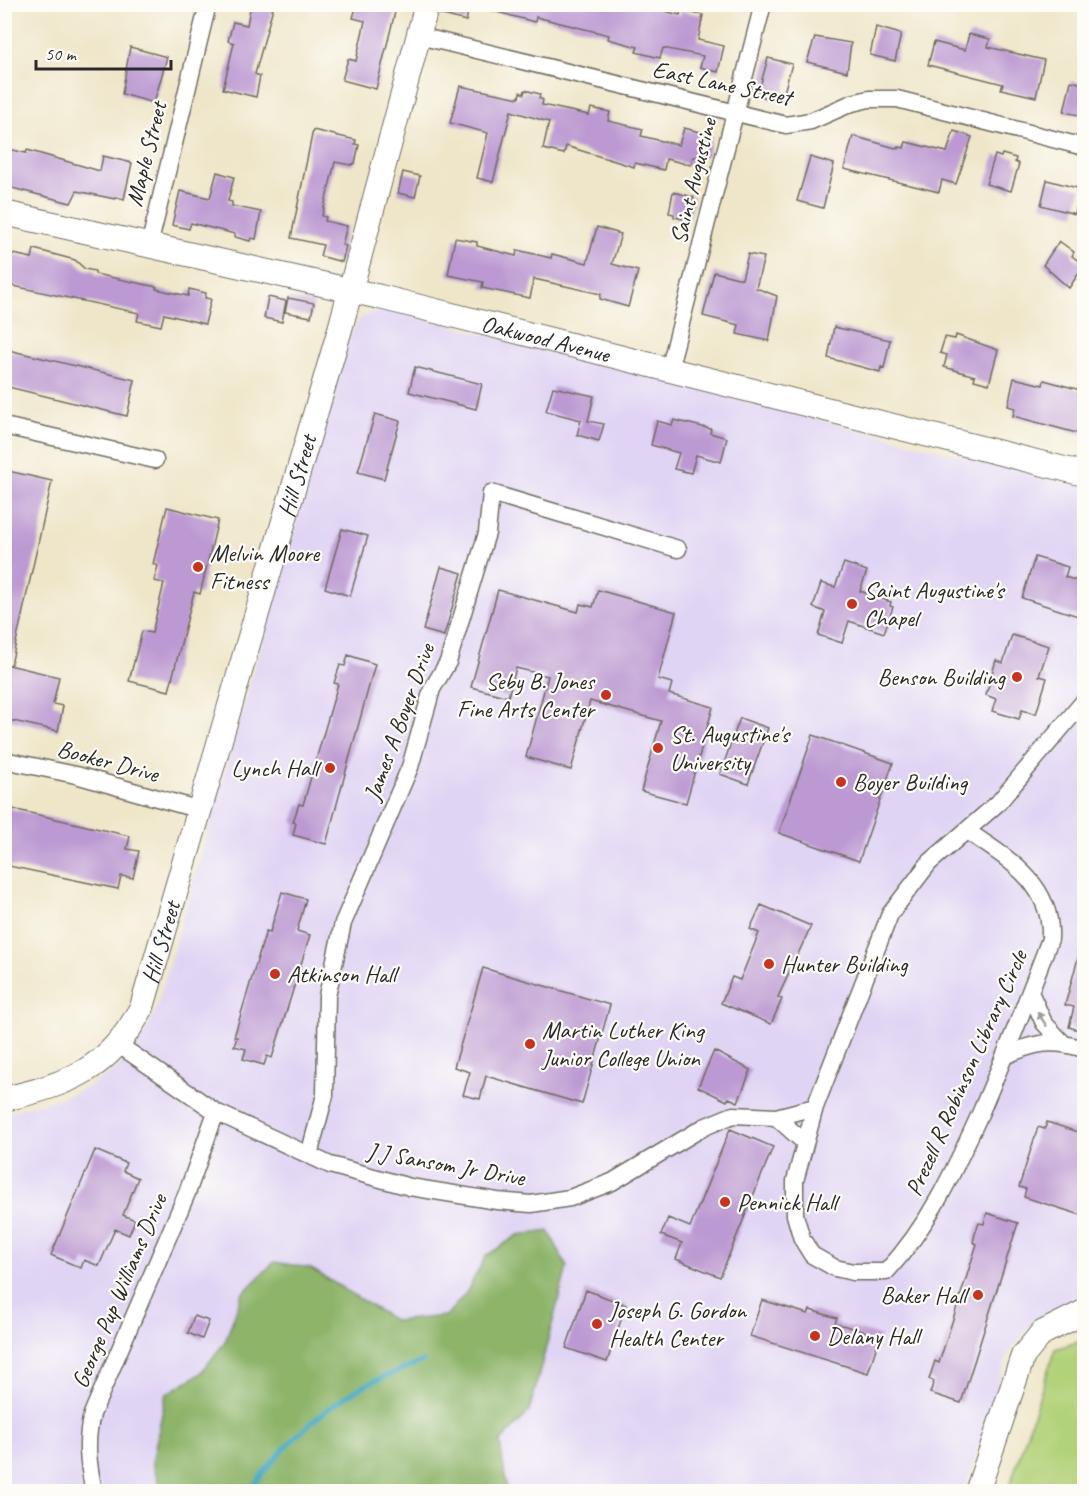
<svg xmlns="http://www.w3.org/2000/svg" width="1089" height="1496" font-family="Caveat,sans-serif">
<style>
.built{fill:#e0d4f4}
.green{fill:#b2d279;stroke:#6e7e52;stroke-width:1.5}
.forest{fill:#8db469;stroke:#5c704a;stroke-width:1.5}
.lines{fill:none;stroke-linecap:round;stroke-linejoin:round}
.stream{stroke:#42a8c2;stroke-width:5}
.building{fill:#bc99d2}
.street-casing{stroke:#706c62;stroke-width:19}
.secondary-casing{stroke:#706c62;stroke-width:26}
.street{stroke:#fff;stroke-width:16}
.secondary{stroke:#fff;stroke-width:24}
.oneway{fill:#a0a0a0}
.poi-dot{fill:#c8321e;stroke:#fdfcf7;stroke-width:2}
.labels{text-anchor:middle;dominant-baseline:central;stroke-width:4.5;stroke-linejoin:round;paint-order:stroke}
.street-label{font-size:24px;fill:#2b2b2b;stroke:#fdfcf7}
.poi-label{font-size:24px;fill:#2b2b2b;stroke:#fdfcf7;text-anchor:start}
</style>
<rect width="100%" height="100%" fill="#fdfcf7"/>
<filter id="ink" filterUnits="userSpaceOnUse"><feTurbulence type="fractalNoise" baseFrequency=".0167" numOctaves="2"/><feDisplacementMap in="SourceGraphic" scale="12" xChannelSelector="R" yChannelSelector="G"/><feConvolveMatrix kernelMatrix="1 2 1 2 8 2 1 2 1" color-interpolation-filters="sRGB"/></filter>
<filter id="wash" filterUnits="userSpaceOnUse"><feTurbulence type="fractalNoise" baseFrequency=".008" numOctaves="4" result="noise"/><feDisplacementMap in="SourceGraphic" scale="24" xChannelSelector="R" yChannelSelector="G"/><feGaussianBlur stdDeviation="1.35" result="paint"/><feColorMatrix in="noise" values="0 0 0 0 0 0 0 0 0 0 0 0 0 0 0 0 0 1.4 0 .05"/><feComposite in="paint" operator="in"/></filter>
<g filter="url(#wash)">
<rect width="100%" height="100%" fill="#efe6c9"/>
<path class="built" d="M383,308L1084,487V1293L1035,1319L1008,1354L964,1491L5,1492V1113L55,1100L88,1087L128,1060L149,1026L156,1010L350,336L361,318Z"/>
<path class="green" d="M1084,1340V1491H1008L1055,1349Z"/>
<path class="forest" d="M549,1231L567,1267L529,1412L500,1442L507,1491H162L152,1463L166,1394L200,1374L225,1342L242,1294L274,1262L310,1268L395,1321L446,1316L466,1293L486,1256L518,1235Z"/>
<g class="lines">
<path class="stream" d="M249,1492C278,1451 312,1417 355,1391C376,1378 401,1371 423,1361"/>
</g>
<g id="blocks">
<path class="building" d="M251,4H274L255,74L260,76L256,97L223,89L234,43L228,41L233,22L247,25Z
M357,4H397L376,89L342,80L348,59L356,61L365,21L353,18Z
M441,4H470L466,21L439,14Z
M486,4H639L680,15L681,11L703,15L698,40L724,46L718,72L700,67L703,56L663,48L660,58L636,52L638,47L608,39L609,35L536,17L535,22L485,9Z
M876,27L901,34L895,61L870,55Z
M969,34L990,39L988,47L1044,60L1036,97L1001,89L1003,84L928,65L934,42L965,50Z
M815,37L851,43L847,72L807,62Z
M130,47L167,57L154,103L122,94Z
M768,58L792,64L783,96L780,95L779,101L760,96L762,91L759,90Z
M1071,81L1084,84V116L1064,112Z
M460,86L519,98L520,92L524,94L525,90L540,94L539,98L543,100L542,105L589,115L591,108L610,112L608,121L643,129L641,136L679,145L684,128L712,135L707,157H693L691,165L666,159L664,170L635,163L634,167L566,146L564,154L543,149L549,122L511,111L493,182L477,178L488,133L450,123Z
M313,130L356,140L355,144L359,145L355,163L351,165L335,162L322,216L326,217L325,221L347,226L342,245L346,246L342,262L320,256L323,245L291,238Z
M954,131L972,137L956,184L942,180L939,192L844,169L853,136L899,149V147L904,148L906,142L947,152Z
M4,148L26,153L27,150L100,171L103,156L132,163L124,199L115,197V199L77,191L71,203L4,186Z
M1002,154L1016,158L1015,162L1019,164L1011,191L986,184L995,155L1001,157Z
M810,157L834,164L823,208L797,201Z
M217,172L234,177L228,201L232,202V206L261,212L256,239L251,238L250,241L235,237V234L191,223L189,229L172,225L180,191L210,198Z
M403,172L420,176L415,197L398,193Z
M1047,180L1081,189L1075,214L1041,205Z
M673,192L694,197L689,220L674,217V214L669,213Z
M597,227L621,234L612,264L638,271L628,307L600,299L601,294L534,279L530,298L482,288L483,282L448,275L455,238L477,242V246L516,256L517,250L551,258L552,254L587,263Z
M1059,241L1074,252L1072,256L1084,265L1069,288L1043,265Z
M34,249L75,260L85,269L95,271V274L157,287L156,289L188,296L189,289L206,293L205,298L211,299L205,324L164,314L161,326L137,321L139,313L4,284V252L32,258Z
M748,254L764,257L756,288L777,296L769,341L737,334L739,325L703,316L714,272L742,279Z
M268,297L286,301L282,322L264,318Z
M288,298L314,303L311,317L285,312Z
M834,327L890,340L884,368L881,367L880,372L828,358Z
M956,335L998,350L989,384L974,380L975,376L944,367L947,355L940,353L945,337L955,339Z
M4,349L135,380L127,416L4,386Z
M415,367L482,384L476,409L409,392Z
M1014,378L1043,385L1044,380L1084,391V435L1013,416L1015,408L1008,406Z
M553,387L594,396L588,421L604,424L599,441L577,435L581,420L546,411Z
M375,414L400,421L384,479L358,472Z
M674,420L711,429L710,433L727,438L721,462L696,455L691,473L674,469L679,453L651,445L657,421L672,425Z
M4,470L52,481L11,665L5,664L59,677L53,704L63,706L58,731L4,719Z
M167,507L218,520L200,594L194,592L169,691L129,681L142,631L152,633L164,583L154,581L158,566L153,564Z
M342,529L368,536L350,596L325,588Z
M1035,557L1068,567L1065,577L1084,583V618L1022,598Z
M844,563L867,571L860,591L891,602L890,606L893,607L884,633L849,621L842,643L818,635L825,612L813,607L821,583L835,587Z
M441,567L462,573L444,636L423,630Z
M498,590L578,612L580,604L593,607L598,590L676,612L658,679L672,683L669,694L713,707L686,803L641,791L661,721L590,701L571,770L526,757L548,676L516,668L508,697L471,687Z
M1012,635L1049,646L1039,676L1047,678L1036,714L1022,710L1019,719L992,711L996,699L986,695L996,660L1003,663Z
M348,655L375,664L326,844L293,835L296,823L293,822L299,804L303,805L322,739L338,684L334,683L340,665L345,666Z
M740,718L768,728L748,784L720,774Z
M813,735L893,763L859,861L779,833Z
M4,807L130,836L127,849L139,851L133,878L121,876L118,889L4,865Z
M282,892L306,899L297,931L310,935L272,1058L267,1056L264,1065L243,1059L246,1049L234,1046L237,1037H234L266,931L270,932Z
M761,905L811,926L778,997L782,999L771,1024L721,1003L732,977L740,980L759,933L750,929Z
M1080,951H1084V1032L1069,1027L1074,1007L1065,1005Z
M483,968L610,1005L582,1104L486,1076L480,1099L463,1095L470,1072L454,1067Z
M714,1051L751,1070L738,1102L729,1098L727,1101L698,1087Z
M1047,1122L1084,1134V1203L1081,1215L1024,1197L1026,1189L1019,1187L1038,1127L1045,1129Z
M730,1129L773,1147L720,1277L676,1259L682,1243L661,1235L668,1218L690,1227Z
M95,1150L126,1163L123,1171L138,1178L123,1215L135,1220L129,1235L115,1229L99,1266L84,1260L81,1268L51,1255Z
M987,1213L1018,1223L961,1403L930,1393L934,1381L929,1379L935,1361L939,1363L977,1244L973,1242L975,1234L979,1223L984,1224Z
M586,1290L626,1305L607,1362L566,1348Z
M762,1300L808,1314L810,1310L837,1318L835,1323L880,1336L868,1373L750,1336Z
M194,1316L209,1321L202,1339L188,1333Z"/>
</g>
</g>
<g filter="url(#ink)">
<use href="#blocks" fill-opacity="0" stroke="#706c62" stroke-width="1.5"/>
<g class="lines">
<defs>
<path id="street" d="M419,36L786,125L811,121L852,103L869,99H897L1084,147
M149,246L208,4
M669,370L763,4
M4,426L155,460
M4,760L76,775L200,810
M967,831C1007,858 1053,884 1050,939C1028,998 1005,1056 980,1114C954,1171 929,1226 886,1272H853L835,1268L812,1255L802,1239L795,1215V1181L815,1107L890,914L929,863L998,803L1084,701
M1030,992L1044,1023L1062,1042
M119,1045L216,1112L330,1165L410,1187L497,1201L531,1204L570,1198L612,1182L704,1127L733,1115L776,1117L815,1107
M1005,1056C1035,1042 1053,1039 1084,1049
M776,1117L804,1142
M309,1155L325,1095L327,996L343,923L410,767L432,689L448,662L487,533L491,493L678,549
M94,1492C88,1463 85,1442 92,1414L187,1193L216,1112"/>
<g id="secondary">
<path id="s1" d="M4,213L380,297L1084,474"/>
<path id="s2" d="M4,1099C69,1084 110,1069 142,1007L340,329L427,4"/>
<path d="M977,1492L1023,1356L1042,1333L1084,1312"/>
</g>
</defs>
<use href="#street" class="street-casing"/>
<use href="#secondary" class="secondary-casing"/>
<use href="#street" class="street"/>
<use href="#secondary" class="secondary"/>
</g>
<defs><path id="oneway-solid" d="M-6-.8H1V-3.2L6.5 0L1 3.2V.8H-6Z" transform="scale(1.5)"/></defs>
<use class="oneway" href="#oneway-solid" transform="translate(1042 1019) rotate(-123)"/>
</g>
<g class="poi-dot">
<circle cx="198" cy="567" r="6"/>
<circle cx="852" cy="604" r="6"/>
<circle cx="1017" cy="677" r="6"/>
<circle cx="606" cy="695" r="6"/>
<circle cx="658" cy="748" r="6"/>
<circle cx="330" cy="768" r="6"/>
<circle cx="841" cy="782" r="6"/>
<circle cx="769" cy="964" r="6"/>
<circle cx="275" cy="974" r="6"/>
<circle cx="530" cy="1044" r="6"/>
<circle cx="725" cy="1202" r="6"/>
<circle cx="978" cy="1295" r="6"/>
<circle cx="597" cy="1324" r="6"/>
<circle cx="815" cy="1336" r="6"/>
</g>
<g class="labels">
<g class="street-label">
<text transform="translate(722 83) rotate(12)">East Lane Street</text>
<text transform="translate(146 154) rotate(-76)">Maple Street</text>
<text transform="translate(693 181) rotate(-76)">Saint Augustine</text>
<text stroke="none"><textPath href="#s1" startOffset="556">Oakwood Avenue</textPath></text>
<text stroke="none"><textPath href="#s2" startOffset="726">Hill Street</textPath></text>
<text transform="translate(399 722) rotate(-70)">James A Boyer Drive</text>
<text transform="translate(108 761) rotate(15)">Booker Drive</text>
<text stroke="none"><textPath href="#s2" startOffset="240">Hill Street</textPath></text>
<text transform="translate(966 1073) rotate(-66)">Prezell R Robinson Library Circle</text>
<text transform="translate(446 1164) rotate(10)">J J Sansom Jr Drive</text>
<text transform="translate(119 1291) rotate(-67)">George Pup Williams Drive</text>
</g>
<g class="poi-label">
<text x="210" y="553">Melvin Moore<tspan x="210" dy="28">Fitness</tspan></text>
<text x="864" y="590">Saint Augustine's<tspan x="864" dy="28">Chapel</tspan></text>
<text x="1005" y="677" text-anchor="end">Benson Building</text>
<text x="594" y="681" text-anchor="end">Seby B. Jones<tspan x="594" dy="28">Fine Arts Center</tspan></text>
<text x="670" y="734">St. Augustine's<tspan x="670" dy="28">University</tspan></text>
<text x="318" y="768" text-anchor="end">Lynch Hall</text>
<text x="853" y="782">Boyer Building</text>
<text x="781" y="964">Hunter Building</text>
<text x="287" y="974">Atkinson Hall</text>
<text x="542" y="1030">Martin Luther King<tspan x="542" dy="28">Junior College Union</tspan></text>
<text x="737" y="1202">Pennick Hall</text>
<text x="966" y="1295" text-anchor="end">Baker Hall</text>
<text x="609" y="1310">Joseph G. Gordon<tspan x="609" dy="28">Health Center</tspan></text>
<text x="827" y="1336">Delany Hall</text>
</g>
</g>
<rect width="1089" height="1496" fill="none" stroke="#fdfcf7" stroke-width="24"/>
<path d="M36 60v9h135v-9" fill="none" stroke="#2b2b2b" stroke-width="3"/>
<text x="45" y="60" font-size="18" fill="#2b2b2b" stroke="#fdfcf7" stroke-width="4.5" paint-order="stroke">50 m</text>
</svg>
